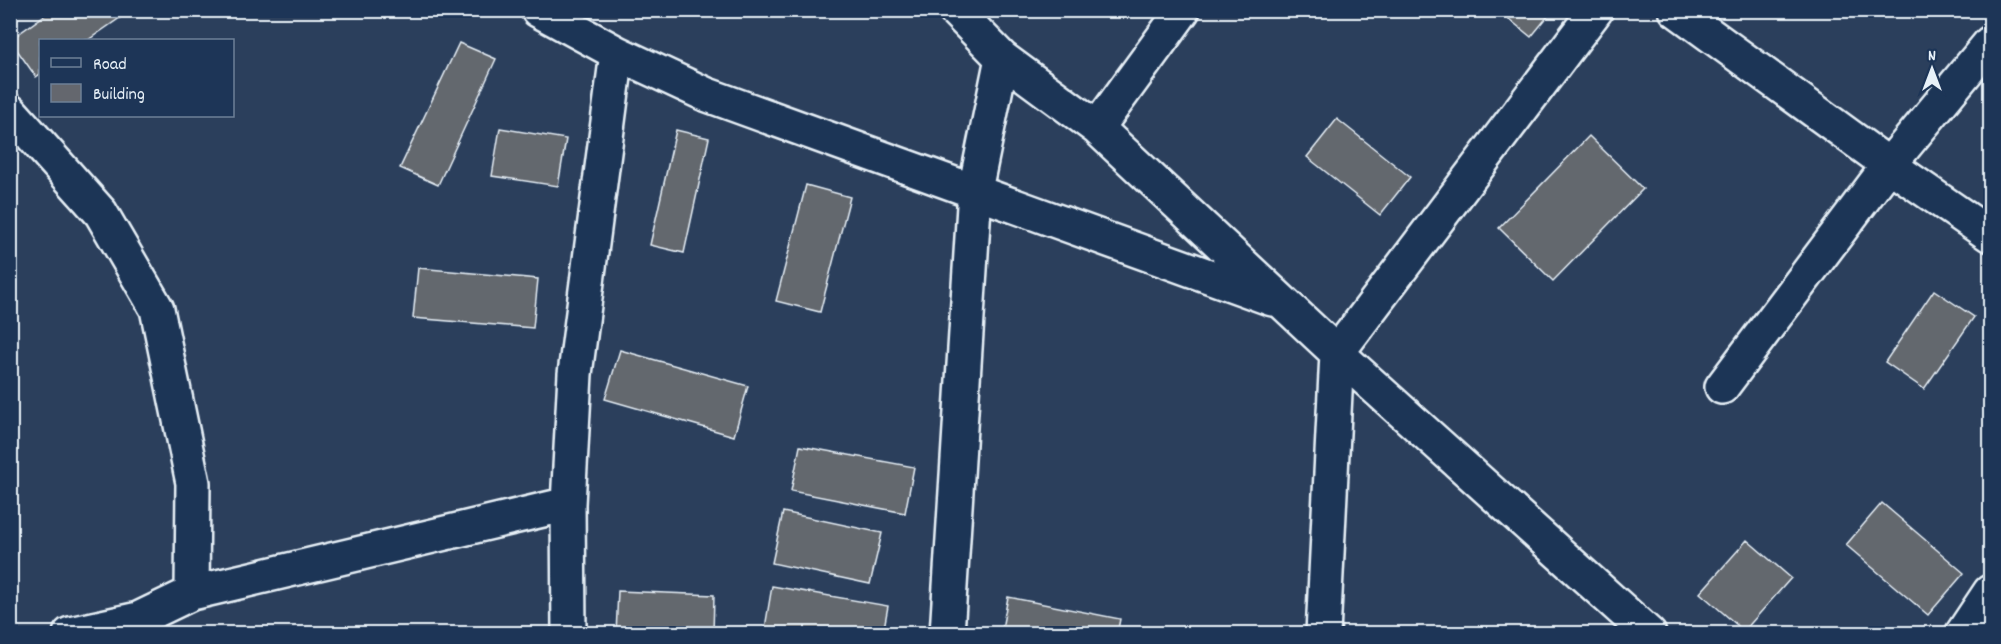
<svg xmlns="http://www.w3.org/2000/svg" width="2001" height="644" font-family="Dekko,sans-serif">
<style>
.building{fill:#64676e;stroke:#e8f1f8;stroke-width:1.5}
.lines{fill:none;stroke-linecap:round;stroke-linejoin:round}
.minor-casing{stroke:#e8f1f8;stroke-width:38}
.minor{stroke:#1d3557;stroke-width:33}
</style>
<rect width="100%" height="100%" fill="#2b3f5c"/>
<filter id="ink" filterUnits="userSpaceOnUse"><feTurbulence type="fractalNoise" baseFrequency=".0167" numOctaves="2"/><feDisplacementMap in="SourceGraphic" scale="12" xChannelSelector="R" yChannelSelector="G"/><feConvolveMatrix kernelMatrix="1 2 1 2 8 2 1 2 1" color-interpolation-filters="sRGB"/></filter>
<g filter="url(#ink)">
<path class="building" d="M52,10H121L124,15L88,40H40V74L36,77L10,40Z
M1498,10H1553L1531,37Z
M459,43L496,59L438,185L400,168Z
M1337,119L1410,177L1380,215L1307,157Z
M500,128L566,139L558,186L492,176Z
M676,130L709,138L684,253L650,245Z
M1589,136L1643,189L1553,281L1499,228Z
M806,185L850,197L820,312L776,301Z
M418,268L538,279L533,328L413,318Z
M1934,290L1974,317L1924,389L1885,362Z
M620,350L748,386L734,436L605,399Z
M800,446L914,467L905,513L791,491Z
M1882,503L1964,573L1928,615L1846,545Z
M783,512L882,533L870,584L772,563Z
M1747,540L1791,578L1744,631L1700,593Z
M772,586L888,606L883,634H764Z
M618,591L714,595L713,634H616Z
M1008,597L1120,619L1117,634H1001Z"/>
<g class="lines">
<defs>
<path id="minor" d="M538,10L617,53L705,94L1272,299
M955,10L1002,58L1097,128L1337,353L1649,634
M1676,10L1889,165L1990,235
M10,111L101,213L157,309L193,483L192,593
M1097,128L1183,10
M1722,387L1889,165L1990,43
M70,634L138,619L192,593L568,504
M569,634L568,504L575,374L617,53
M947,634L975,190L1002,58
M1323,634L1337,353L1596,10
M1962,634L1990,592"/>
</defs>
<use href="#minor" class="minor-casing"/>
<use href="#minor" class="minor"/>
</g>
</g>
<rect width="2001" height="644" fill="none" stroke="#1d3557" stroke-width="36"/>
<rect x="18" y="18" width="1965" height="608" fill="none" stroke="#e8f1f8" stroke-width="2" filter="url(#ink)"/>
<rect x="39" y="39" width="195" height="78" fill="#1d3557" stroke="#6e8097" stroke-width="1.5"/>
<rect x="51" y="58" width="30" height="9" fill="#1d3557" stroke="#6e8097" stroke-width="1.5"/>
<text x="93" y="69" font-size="18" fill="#e8f1f8">Road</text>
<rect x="51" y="84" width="30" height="18" fill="#64676e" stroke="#6e8097" stroke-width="1.5"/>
<text x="93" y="99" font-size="18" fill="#e8f1f8">Building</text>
<g transform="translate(1932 69)" stroke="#1d3557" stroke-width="4.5" paint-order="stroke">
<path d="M0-4.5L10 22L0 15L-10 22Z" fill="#e8f1f8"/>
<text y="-9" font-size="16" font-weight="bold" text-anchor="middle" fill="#e8f1f8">N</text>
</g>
</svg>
